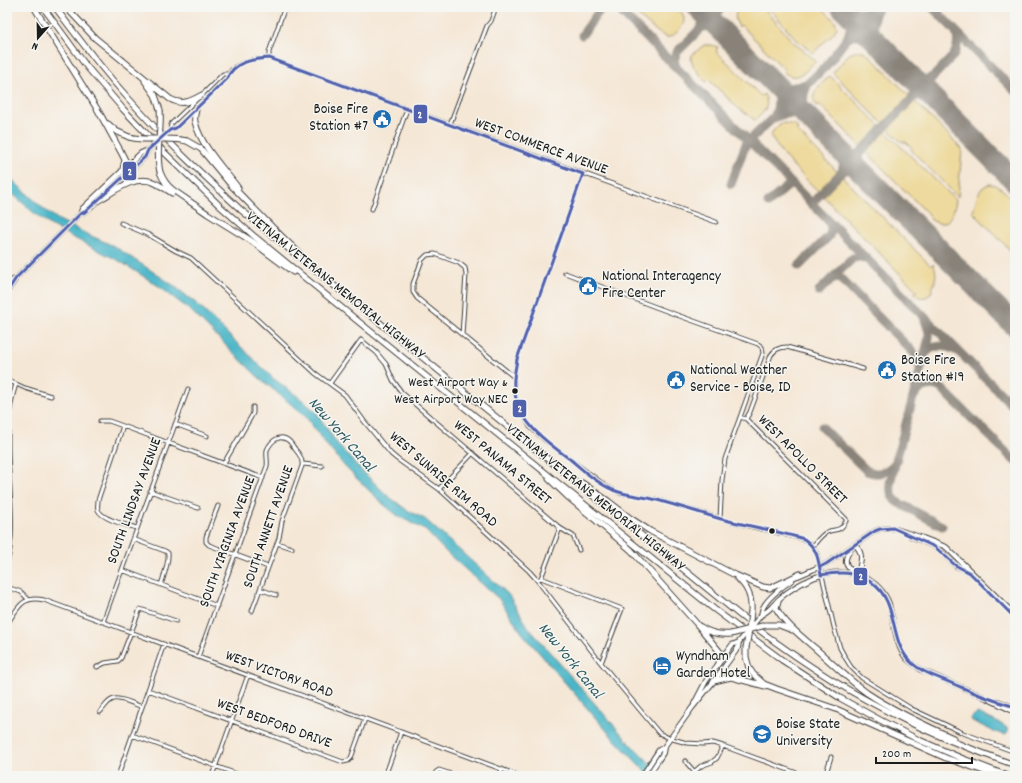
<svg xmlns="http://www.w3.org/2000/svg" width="1022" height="783" font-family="Dekko,sans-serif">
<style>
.sand{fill:#eeda9e;stroke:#857b5d}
.water{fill:#4ab5c7;stroke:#336872}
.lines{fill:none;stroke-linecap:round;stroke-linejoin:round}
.taxiway{stroke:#888279;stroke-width:9}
.runway{stroke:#888279;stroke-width:22}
.minor-casing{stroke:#3d3a38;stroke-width:5}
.major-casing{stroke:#3d3a38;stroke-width:6}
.highway-casing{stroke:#3d3a38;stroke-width:7}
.minor{stroke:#fff;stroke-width:3}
.major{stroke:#fff;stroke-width:4}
.highway{stroke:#fff;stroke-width:5}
.minor-bridge-casing{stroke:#3d3a38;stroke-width:5;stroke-linecap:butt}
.major-bridge-casing{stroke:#3d3a38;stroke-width:6;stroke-linecap:butt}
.highway-bridge-casing{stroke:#3d3a38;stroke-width:7;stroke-linecap:butt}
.minor-bridge{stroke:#fff;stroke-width:3}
.major-bridge{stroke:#fff;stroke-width:4}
.highway-bridge{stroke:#fff;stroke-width:5}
.bus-1-casing{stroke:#f6f6f2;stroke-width:6}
.bus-1{stroke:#5261ac;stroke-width:3}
.bus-dot{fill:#1c1c1c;stroke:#f6f6f2;stroke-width:1.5}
.labels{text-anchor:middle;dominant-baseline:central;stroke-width:3;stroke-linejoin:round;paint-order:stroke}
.bus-label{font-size:14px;fill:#1c1c1c;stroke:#f6f6f2;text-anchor:end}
.poi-label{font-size:15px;fill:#1c1c1c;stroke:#f6f6f2;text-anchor:start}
.street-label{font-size:15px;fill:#1c1c1c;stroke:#f6f6f2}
.water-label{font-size:16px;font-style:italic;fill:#2e5960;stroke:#f6f6f2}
.line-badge{stroke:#f6f6f2;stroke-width:1.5}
.badge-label{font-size:11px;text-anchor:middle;font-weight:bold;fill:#fff}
</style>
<rect width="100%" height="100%" fill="#f6f6f2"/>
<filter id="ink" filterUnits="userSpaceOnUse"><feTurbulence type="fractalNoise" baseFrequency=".025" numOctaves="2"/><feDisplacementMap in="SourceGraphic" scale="8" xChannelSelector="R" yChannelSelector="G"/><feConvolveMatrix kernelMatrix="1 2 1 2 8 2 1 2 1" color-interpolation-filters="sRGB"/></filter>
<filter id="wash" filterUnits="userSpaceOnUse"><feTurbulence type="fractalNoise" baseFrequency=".012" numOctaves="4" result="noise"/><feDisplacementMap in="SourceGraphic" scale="16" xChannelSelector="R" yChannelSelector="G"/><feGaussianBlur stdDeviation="0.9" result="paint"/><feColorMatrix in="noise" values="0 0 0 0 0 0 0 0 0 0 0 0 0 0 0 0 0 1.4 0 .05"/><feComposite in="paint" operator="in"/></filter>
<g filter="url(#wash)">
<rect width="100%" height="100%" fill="#f5e7d6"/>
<path class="sand" d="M629,7H673L678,12L680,10C684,16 686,21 681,27C678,32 672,38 666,37C661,36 633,12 629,7Z
M740,7H763L793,42L816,61C805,71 799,83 783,72L785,70L741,25L739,27C735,19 733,14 740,7Z
M768,7H821L835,21L837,27L833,34L813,53L797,40Z
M704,45H711L718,47L716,51L761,96L764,94C770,106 765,112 755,120L739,109L709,80L706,82L694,67L691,60L692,55Z
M858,51H863L867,53L962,149L958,197L914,153L911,149L912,148L906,142H903L899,140L833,73L849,54Z
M830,76L890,136L956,200C954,215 947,231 930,219L931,217L819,104L817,106C807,94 822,83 830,76Z
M784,123L794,125L798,128L796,130L931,266L933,264C939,274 934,283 931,293C926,299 919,299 914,293L917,291L804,177L783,155L771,137C772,130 777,126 784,123Z
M989,184C1000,184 1007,195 1015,202V255L973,212C976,201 977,188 989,184Z"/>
<path class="water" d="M7,175L45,210L59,220L89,235L114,246L173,285L197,304L274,379L300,398L318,414L322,421L339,446L360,469L388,496L407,510L425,519L508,594L529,628L541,642L625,738L663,776H650L612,737L522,633L499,599L447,553L425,530L398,516L383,504L346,468L329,448L305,416L257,376L190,310L157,285L121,262L68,235L50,225L34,213L7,189Z
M978,713L1003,725L1007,728L1008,733L1006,735L995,732L972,721L971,718L973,716Z"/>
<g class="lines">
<path class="taxiway" d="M616,7L1015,408
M698,7C703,14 705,20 701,27
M932,7L1015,91
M843,8C853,13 865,15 875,9
M843,8C849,17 853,26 848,36
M701,28C709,24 714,26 721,31
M582,35L602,7
M848,38C858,33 866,35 875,41
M877,42C873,31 871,21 877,10
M676,67L674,60L677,52L722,7
M932,77C926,87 927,88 932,98L922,94L912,98C917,89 918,87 912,78C921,84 923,82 932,77Z
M772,82C779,93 780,103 775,115
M772,82C783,88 793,90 805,84
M807,86C801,97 803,108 809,118
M776,117C787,111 798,113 809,118
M840,150L844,162L842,172
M843,171C852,167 855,169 864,174
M731,184L746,144L826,66L845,41L878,7
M768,203L788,186
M811,204L953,56C958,48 959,41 956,32
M799,266L829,236C832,231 832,226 828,221
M831,279L837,277L841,279L913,352L918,359L920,369
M819,291L853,258L860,257L867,259
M925,320L929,332V338L890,483L891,492L892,496L897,502L942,526
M926,353C933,344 946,345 955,350
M915,395C921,386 931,383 941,388L1015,461
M822,427L867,471C879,476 888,472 896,462"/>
<path class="runway" d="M698,7L1015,326
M842,7L1015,181"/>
</g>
</g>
<g filter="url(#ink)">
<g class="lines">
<defs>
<path id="minor" d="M269,58V52L285,7
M202,95L223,74H228
M196,100L171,124L170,130L176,128L227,79C229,63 255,58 269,58L716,222
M450,124L487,26L491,21L496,7
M583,174L517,359L514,377L515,394L520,410L530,427L543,439L606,486L620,493L655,499L732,522L799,538C807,540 814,545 817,554L834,627L840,648L846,659L851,667L862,678L912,709L963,733L1015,752
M372,209L407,109
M121,223L149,235L176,251L191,258L315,373L345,395L364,421L391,454L397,459L439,489L529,571L537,580L601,663L659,733L669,738L687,743L703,744L713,743L723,746L805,776
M565,273L677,315L758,344L762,347L763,353L725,459L722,480L720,519
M462,335L466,274L465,268L459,263L435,254L427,255L422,260L413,284V292L417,298L514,377
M7,380L25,388L51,396
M330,383L361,340L376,352L386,364L393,380L402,393L560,528L573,536L579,550
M740,417L746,419L846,519V521C839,533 837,528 827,532C821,535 817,541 813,546
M746,419L750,412L771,355C775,349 780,347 787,347L863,369
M100,421H109L123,426L263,478
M175,424L207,436
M123,426L98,500C98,503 97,507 98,510C103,520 127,525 137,528
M224,463L251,417L253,413V407
M303,464L322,466
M439,489L473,453
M150,491L198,508
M218,506L206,537V542L209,545L268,567
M133,539L165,551L168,553C169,563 164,575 161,585
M277,543L292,548
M7,564C12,544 12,527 11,506C9,465 3,423 16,384
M122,570L217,606
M541,578L622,609L601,663
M537,580L541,578L560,528
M7,587L21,592L29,600
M260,589L276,595
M103,622L188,389
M7,624C18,608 22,595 44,600L520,776
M198,657L267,466C268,461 266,455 267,450C271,441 280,433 289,441C291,443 293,446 295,449C299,454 303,459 302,466L282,521L279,538L252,611
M97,667L105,663L118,661L121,658L140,609L176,621
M148,690L343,762L348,761L351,758L365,719
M100,712C104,708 108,700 114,699C120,697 135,704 142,707
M132,735L242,776
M685,761L698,776
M694,772L701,766L712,762L717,758L723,746
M118,776L164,644
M212,776L248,675
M385,776L401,732
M434,776L436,772L439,770L457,776
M500,776L502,769
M825,776L831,757"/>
<path id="major" d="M105,194L145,157L148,150
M80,214L85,212L100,199
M7,284L16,278L80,214L82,209L141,153L148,150
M7,292L15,280
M910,536L935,547L940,551L956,566L965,570L970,573
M855,545C865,554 860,563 858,575
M851,549C843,560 844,566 856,574
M798,576L826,564L875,531L880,529L893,528L923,538L946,547L1015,615
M761,615C771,610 772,606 779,599C789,590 801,583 813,578C840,567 874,572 888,601C890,605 890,611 892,616C895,630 897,648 907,659C911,663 917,667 921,670L982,696L1015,712
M761,615C762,612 762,608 764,606C768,598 784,585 792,580
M998,701L1015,707
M642,776L659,750L664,747L692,708L714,681L738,648L739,642L732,645L706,681L694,704
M648,776L663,753L664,747"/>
<path id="highway" d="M34,7L99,112L121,152L125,160L123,169
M43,7L87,67L123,109L164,152L221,207L255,237L370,331L714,609L782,660L840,698L880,720L919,740L961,758L1008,776
M55,7C78,38 102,69 128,98C163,138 202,174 241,210L741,616C792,656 847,692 905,720C941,738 978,752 1015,765
M66,7L95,38L170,99C183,106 191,101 202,95
M145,81L155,95L160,110
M196,110C195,114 194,118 195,122C201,146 223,168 238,188
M108,124L116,131L129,137
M187,141L201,149L231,185L272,227L299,253
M160,172C163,180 166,185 173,190L208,214L250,240L293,272
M99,200C115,191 133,175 153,182C160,185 166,189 172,193
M549,479L567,496L617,538L631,550L696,623L720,652V655L719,662
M582,483L608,501L630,518L650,531L733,574L763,587L770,588L773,587L800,574
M737,578C747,586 752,597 751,611
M778,601L776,608C785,624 802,637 816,649C833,664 849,680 867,693C894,711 924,725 953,738
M766,625H779L792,630
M701,627C711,634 720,635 731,634
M746,648V657L749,668L753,674L764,684L777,689L836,709L946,758L998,776
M714,681L731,677L765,686"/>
</defs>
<use href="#minor" class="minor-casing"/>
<use href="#major" class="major-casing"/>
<use href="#highway" class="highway-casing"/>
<use href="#minor" class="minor"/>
<use href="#major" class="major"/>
<use href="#highway" class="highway"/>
<defs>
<path id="minor-bridge" d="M160,139L170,130"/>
<path id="major-bridge" d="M148,150L159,140
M739,642L761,615"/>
<path id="highway-bridge" d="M129,137C148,142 168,136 187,141
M160,172C155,151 162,131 160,110
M731,634L766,625
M746,648L749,630L751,611"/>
</defs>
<use href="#minor-bridge" class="minor-bridge-casing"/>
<use href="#major-bridge" class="major-bridge-casing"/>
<use href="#highway-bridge" class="highway-bridge-casing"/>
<use href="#minor-bridge" class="minor-bridge"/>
<use href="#major-bridge" class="major-bridge"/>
<use href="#highway-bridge" class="highway-bridge"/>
<defs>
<path id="bus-1" d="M583,174L517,359C516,368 513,377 514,386C516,421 545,441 571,460C584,471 597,483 613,490C628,496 642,496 657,500C679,506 700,513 721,519C749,526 777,531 804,539C818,549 818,559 821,575C839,572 856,571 871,582C901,603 887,642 913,664C923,673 937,677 949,682C958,686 968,690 977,694C990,699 1002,703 1015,707
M7,292L16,278L80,214L85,212L145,157L148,150L170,130L176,128L227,79C233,62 253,59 269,58L583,174
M820,567L826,564L875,531L880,529L893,528L935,547L955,565L970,573L1015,618"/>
</defs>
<use href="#bus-1" class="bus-1-casing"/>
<use href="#bus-1" class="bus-1"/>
</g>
</g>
<defs>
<symbol id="civic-disc" viewBox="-11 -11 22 22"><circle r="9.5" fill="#1f6fb2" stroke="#f6f6f2"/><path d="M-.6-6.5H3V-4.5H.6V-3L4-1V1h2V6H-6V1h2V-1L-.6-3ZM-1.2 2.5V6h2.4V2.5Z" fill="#fff"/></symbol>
<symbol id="hotel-disc" viewBox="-11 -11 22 22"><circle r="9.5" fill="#1f6fb2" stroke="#f6f6f2"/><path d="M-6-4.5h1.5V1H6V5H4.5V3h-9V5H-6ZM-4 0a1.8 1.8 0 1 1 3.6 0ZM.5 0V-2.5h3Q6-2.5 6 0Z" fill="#fff"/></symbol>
<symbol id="university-disc" viewBox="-11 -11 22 22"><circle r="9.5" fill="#1f6fb2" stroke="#f6f6f2"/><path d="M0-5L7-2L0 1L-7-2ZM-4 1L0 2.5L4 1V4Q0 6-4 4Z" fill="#fff"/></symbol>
</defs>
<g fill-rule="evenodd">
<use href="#civic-disc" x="371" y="108" width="22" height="22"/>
<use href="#civic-disc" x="577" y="275" width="22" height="22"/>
<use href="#civic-disc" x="876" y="359" width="22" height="22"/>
<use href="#civic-disc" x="665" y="369" width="22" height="22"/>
<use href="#hotel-disc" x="651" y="655" width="22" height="22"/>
<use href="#university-disc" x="751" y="723" width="22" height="22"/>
</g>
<g class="bus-dot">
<circle cx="515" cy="391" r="3.5"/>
<circle cx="772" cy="531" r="3.5"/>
</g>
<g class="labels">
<g class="bus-label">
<text x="508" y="383">West Airport Way &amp;<tspan x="508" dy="17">West Airport Way NEC</tspan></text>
</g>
<g class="poi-label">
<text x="368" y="110" text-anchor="end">Boise Fire<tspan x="368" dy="17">Station #7</tspan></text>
<text x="602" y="277">National Interagency<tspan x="602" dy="17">Fire Center</tspan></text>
<text x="901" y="361">Boise Fire<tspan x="901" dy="17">Station #19</tspan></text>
<text x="690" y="371">National Weather<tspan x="690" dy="17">Service - Boise, ID</tspan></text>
<text x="676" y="657">Wyndham<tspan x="676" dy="17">Garden Hotel</tspan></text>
<text x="776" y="725">Boise State<tspan x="776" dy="17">University</tspan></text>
</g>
<g class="street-label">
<text transform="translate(541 147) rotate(20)">WEST COMMERCE AVENUE</text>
<text transform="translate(335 286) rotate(39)">VIETNAM VETERANS MEMORIAL HIGHWAY</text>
<text transform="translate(802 460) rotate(45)">WEST APOLLO STREET</text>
<text transform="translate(502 463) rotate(40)">WEST PANAMA STREET</text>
<text transform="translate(443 480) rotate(41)">WEST SUNRISE RIM ROAD</text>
<text transform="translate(595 498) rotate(39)">VIETNAM VETERANS MEMORIAL HIGHWAY</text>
<text transform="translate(135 501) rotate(-70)">SOUTH LINDSAY AVENUE</text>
<text transform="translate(269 527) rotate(-71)">SOUTH ANNETT AVENUE</text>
<text transform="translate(228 542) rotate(-70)">SOUTH VIRGINIA AVENUE</text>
<text transform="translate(279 675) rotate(20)">WEST VICTORY ROAD</text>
<text transform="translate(274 724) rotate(20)">WEST BEDFORD DRIVE</text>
</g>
<g class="water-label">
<text transform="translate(341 435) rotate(49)">New York Canal</text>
<text transform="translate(570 661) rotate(51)">New York Canal</text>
</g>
</g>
<g class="line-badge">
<rect x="413" y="104" width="15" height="20" rx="4" fill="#5261ac"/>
<rect x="122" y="161" width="15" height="20" rx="4" fill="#5261ac"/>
<rect x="512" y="399" width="15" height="19" rx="4" fill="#5261ac"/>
<rect x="853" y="567" width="15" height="19" rx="4" fill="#5261ac"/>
</g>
<g class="badge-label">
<text x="420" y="118">2</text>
<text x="130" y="175">2</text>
<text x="520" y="412">2</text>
<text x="861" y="580">2</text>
</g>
<rect width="1022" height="783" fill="none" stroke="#f6f6f2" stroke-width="24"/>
<g transform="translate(38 38) rotate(200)" stroke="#f6f6f2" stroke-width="3" paint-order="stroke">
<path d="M0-3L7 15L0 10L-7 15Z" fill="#1c1c1c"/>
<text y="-6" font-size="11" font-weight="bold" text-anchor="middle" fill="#1c1c1c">N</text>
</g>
<path d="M876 757v6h96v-6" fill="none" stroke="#1c1c1c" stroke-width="2"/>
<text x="882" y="757" font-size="12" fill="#1c1c1c" stroke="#f6f6f2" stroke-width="3" paint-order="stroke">200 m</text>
</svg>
